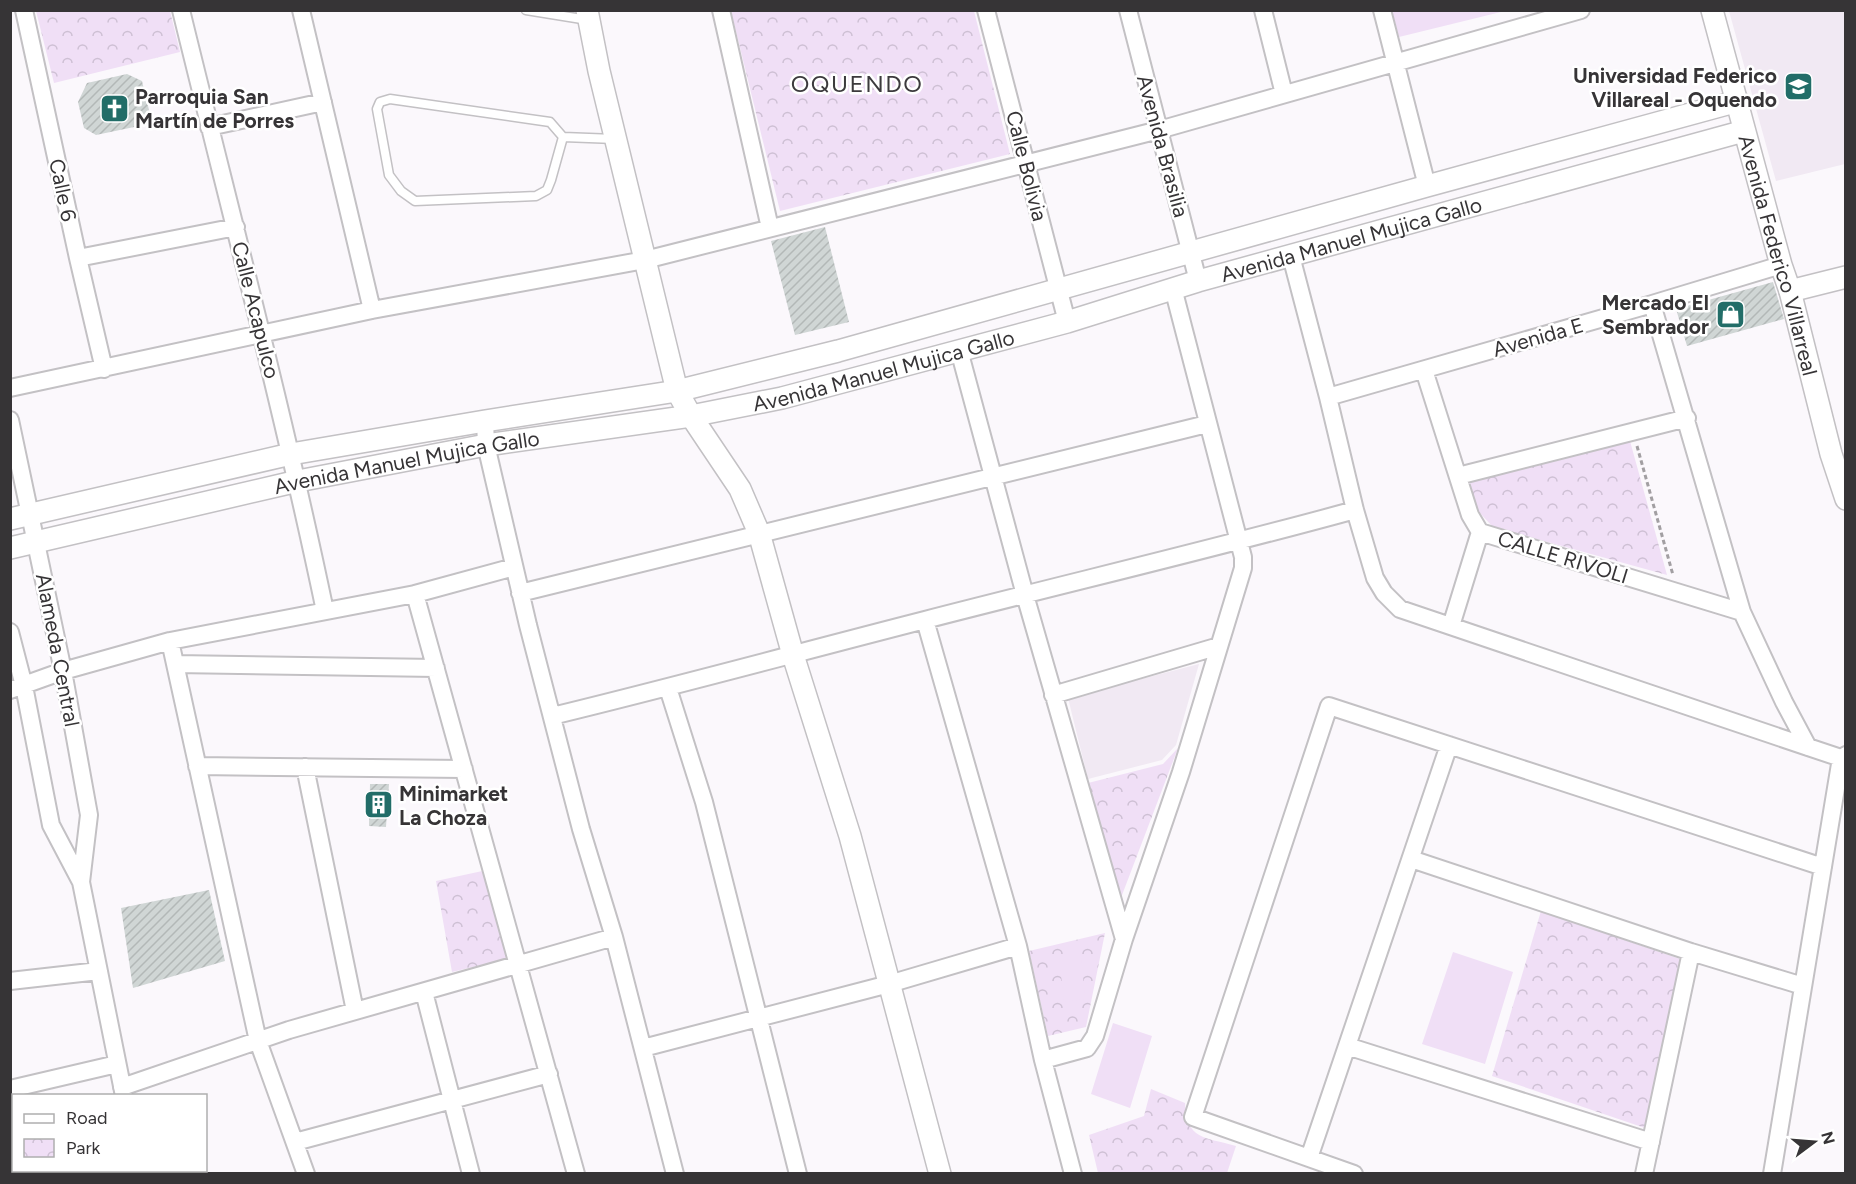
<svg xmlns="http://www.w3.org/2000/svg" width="1856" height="1184" font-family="Figtree,sans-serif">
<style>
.built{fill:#f1e9f3}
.park{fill:url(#park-crowns)}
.garden{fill:#f0dff6}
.building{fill:url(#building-hatch)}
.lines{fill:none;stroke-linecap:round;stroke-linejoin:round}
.service-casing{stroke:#c3c1c4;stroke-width:11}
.minor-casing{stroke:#c3c1c4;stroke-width:20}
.tertiary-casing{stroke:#c3c1c4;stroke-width:24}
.path{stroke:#a29fa2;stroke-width:3;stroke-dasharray:4.5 3;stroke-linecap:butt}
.service{stroke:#fff;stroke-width:8}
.minor{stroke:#fff;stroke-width:16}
.tertiary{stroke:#fff;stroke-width:21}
.labels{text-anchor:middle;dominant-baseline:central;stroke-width:5;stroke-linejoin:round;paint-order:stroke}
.poi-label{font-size:21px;font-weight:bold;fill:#363436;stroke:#fff;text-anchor:end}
.street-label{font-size:21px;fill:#363436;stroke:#fff}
.quarter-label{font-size:24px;letter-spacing:1.5px;fill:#3c3a3d;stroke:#fff}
</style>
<defs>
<pattern id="park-crowns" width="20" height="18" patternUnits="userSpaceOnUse" patternTransform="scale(1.5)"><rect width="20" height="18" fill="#f0dff6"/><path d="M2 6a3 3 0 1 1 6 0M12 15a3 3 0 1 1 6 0" fill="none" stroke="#cec0d4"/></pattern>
<pattern id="building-hatch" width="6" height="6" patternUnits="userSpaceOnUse" patternTransform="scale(1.5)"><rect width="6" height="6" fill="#d0d6d5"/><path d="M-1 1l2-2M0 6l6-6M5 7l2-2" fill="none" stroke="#b3b8b7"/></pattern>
</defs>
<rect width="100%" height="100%" fill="#fbf8fc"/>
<path class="built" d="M1729,11H1845V164L1776,181Z
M1199,664L1176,745L1162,760L1088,779L1068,698Z"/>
<path class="park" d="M36,11H170L180,52L54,83Z
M731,11H974L1010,154L780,211Z
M1630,441L1667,575L1493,527L1478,511L1469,482Z
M1178,748L1119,903L1088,783L1163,764Z
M487,870L511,958L452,972L436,881Z
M1541,911L1680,959L1645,1128L1492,1076Z
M1105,933L1086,1027L1048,1036L1029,951Z
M1151,1089L1185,1103C1186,1140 1205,1137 1236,1146L1227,1173H1098L1089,1135L1144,1116Z"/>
<path class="garden" d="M1392,11V10L1505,11L1399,37Z
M1453,952L1513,972L1485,1064L1422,1044Z
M1081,954L1085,999L1064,1002L1059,956Z
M1113,1023L1152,1036L1130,1108L1091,1094Z"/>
<path class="building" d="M127,74L142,81L150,114L139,126L96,135L84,128L78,102L87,83Z
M825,227L849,322L795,335L771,241Z
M1773,282L1784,319L1687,346L1676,309Z
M370,784H389L386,827L369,826Z
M209,890L225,961L133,988L121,908Z"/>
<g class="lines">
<defs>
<path id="service" d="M526,10L588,20
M563,137L551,180L547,190L536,196L415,201L401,191L389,175L377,109L380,102L390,99L550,122L563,137L615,139"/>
<path id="minor" d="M24,10L78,258L104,369
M181,10C230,211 283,410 325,611
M301,10L372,310
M721,10L770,228
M986,10L1067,322
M1128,10L1198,281
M1263,10L1284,94
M1382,10L1427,186
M209,127L323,102
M1291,256L1328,397L1355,510L1375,578L1384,593L1400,609L1808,747L1841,758L1846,755
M78,258L236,227
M1652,304L1742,612L1784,702L1808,747
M959,350L1025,595L1124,939
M1424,370L1470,515L1480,532L1742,612
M10,388L372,310L645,260L1159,130L1581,10
M1328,397L1652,304L1781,265
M10,420L63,671L89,815L81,882
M485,421L486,445L528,625L581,829L614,937L675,1174
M1458,476L1687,418
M520,593L1207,424
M415,594L576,1174
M925,620L1018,946L1043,1060L1073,1174
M1451,626L1480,532
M10,632L24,686L51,825L81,882L124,1096
M170,641L258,1041L306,1174
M175,664L436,668
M668,688L704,802L798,1174
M10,690L63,671L170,641L415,594L514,567
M1053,695L1219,646
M552,716C676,686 800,652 925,620C1068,583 1213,549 1355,510
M197,766L464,769
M305,767L355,1011
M1411,859L1691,952L1803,986
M10,981L99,971
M424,992L471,1174
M1347,1046L1651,1142
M643,1048L889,984L1018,946
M1043,1060L1087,1048L1095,1036L1124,939L1181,772L1243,568V557L1173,288
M122,1087L289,1030L614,937
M10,1089L117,1064
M295,1142L549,1074
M1309,1158L1449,745
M151,1170L152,1174
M92,1174L104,1170
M1354,1174L1193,1117L1329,706L1823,867
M1644,1174L1691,952
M1772,1174L1841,758"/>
<g id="tertiary">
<path d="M587,10L599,71L677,391L691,416L740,489L759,533L793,655L850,836L940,1174"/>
<path id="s1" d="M1712,10L1781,265L1790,291L1831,454L1846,499"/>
<path d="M1790,291L1846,277"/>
<path d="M10,519L291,454L485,421L677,391L838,351L1427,186L1738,101"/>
<path id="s2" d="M10,548L298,481L486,445L691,416L782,398L1067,322L1198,281L1744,131"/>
</g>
</defs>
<use href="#service" class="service-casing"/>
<use href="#minor" class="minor-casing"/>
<use href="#tertiary" class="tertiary-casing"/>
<path class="path" d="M1637,446L1673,575"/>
<use href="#service" class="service"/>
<use href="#minor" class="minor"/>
<use href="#tertiary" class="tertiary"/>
</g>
<defs>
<symbol id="university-square" viewBox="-11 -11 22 22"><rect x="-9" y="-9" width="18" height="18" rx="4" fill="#226d68" stroke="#fff"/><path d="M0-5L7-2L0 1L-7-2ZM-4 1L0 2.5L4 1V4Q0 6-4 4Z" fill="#fff"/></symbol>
<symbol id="church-square" viewBox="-11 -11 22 22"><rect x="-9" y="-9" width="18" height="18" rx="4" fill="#226d68" stroke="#fff"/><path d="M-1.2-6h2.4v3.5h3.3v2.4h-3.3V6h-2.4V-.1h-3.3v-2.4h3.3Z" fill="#fff"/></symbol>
<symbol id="shop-square" viewBox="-11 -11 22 22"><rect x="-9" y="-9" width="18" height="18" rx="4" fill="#226d68" stroke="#fff"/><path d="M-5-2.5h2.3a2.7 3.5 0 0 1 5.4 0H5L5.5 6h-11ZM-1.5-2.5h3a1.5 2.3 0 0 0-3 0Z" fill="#fff"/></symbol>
<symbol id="building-square" viewBox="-11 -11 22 22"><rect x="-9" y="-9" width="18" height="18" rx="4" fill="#226d68" stroke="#fff"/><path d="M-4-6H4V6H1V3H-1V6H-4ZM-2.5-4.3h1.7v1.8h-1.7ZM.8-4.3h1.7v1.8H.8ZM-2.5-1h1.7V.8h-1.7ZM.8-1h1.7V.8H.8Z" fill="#fff"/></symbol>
</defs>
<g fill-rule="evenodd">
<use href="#university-square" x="1782" y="70" width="33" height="33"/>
<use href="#church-square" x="98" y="92" width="33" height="33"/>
<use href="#shop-square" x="1714" y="298" width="33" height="33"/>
<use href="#building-square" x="362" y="788" width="33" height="33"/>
</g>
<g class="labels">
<g class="poi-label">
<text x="1777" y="75">Universidad Federico<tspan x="1777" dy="24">Villareal - Oquendo</tspan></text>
<text x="135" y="96" text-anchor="start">Parroquia San<tspan x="135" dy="24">Martín de Porres</tspan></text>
<text x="1709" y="302">Mercado El<tspan x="1709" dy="24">Sembrador</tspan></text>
<text x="399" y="793" text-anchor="start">Minimarket<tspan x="399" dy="24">La Choza</tspan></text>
</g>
<g class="street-label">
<text transform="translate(1163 146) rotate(75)">Avenida Brasilia</text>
<text transform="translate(1027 166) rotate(76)">Calle Bolivia</text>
<text transform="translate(63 190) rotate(78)">Calle 6</text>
<text stroke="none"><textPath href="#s2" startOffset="1378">Avenida Manuel Mujica Gallo</textPath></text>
<text stroke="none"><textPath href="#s1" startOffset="254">Avenida Federico Villarreal</textPath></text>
<text transform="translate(256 310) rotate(76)">Calle Acapulco</text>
<text transform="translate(1538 337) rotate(-16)">Avenida E</text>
<text stroke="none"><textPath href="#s2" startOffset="892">Avenida Manuel Mujica Gallo</textPath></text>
<text stroke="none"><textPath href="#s2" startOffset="406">Avenida Manuel Mujica Gallo</textPath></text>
<text transform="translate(1563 557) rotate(17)">CALLE RIVOLI</text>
<text transform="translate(58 650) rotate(79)">Alameda Central</text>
</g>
<g class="quarter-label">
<text x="857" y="83">OQUENDO</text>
</g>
</g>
<rect width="1856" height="1184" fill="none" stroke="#363436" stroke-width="24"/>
<rect x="12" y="1094" width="195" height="78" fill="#ffffff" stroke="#afaeaf" stroke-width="1.5"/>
<rect x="24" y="1114" width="30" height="9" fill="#ffffff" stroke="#afaeaf" stroke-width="1.5"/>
<text x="66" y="1124" font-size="18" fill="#363436">Road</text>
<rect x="24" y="1139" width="30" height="18" fill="url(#park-crowns)" stroke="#afaeaf" stroke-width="1.5"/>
<text x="66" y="1154" font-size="18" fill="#363436">Park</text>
<g transform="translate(1814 1142) rotate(74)" stroke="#ffffff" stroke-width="4.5" paint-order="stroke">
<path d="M0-4.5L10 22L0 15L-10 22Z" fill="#363436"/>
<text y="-9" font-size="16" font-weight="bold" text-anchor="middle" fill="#363436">N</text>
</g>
</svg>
